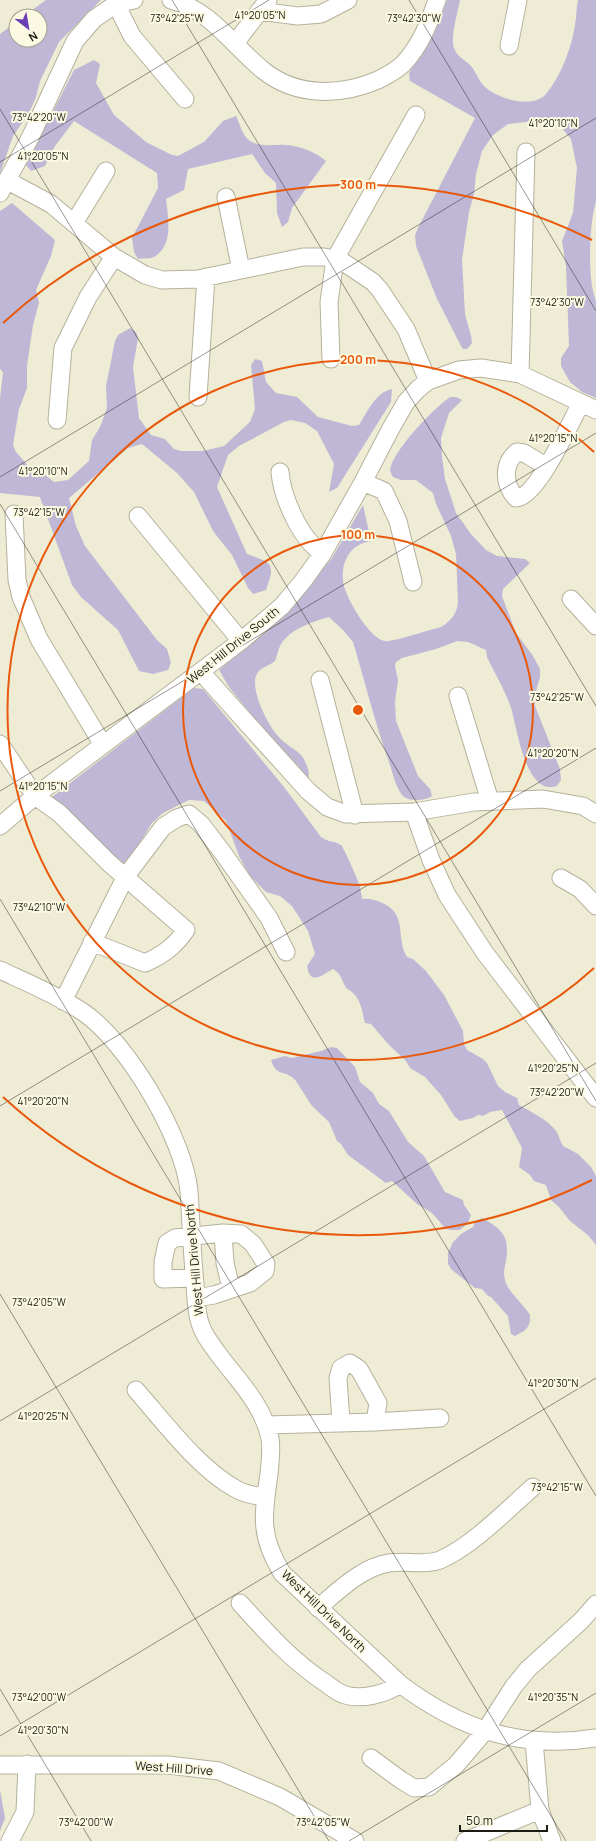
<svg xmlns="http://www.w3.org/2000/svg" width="596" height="1841" font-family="Manrope,sans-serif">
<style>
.green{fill:#beb7d5}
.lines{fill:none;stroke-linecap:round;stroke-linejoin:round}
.minor-casing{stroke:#b5b19c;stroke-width:19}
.minor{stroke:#fff;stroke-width:17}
.ticks{fill:none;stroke:#1c1b13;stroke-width:1;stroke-opacity:0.45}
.ring{fill:none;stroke:#e8590c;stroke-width:2}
.labels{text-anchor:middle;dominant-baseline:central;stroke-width:4;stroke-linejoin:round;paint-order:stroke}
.street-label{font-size:12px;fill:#1c1b13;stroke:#fcf9e3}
.ticks-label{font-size:10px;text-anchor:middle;fill:#1c1b13;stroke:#fcf9e3;stroke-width:4;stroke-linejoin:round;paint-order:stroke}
.centre{fill:#e8590c;stroke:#fcf9e3;stroke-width:2}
.ring-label{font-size:12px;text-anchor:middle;font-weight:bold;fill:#e8590c;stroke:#fcf9e3;stroke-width:4;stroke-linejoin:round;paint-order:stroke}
</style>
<rect width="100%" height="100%" fill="#efecd5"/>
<path class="green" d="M46,0H101L59,42L40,81L36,97L29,113L13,136L0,173V34L16,22V40H40V16H24Z
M447,0H460C458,12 450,37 454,48C457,57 465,60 470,65C476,71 478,80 484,86C496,98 532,110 546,94C561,76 572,47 575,24C577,16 576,8 578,0H596V201C589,225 587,279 596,301V398L582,392L570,382L561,366V358L569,346L566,266L562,241L573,213L577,168L571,139L557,122L550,119L508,124L493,135L482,151L476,174L474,194L469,212L462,260L465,314L471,336L472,343L467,349H463L461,346L437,299L416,246L415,235L418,228L475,118L410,81L409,73L434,34Z
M94,60L100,64L96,83L114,115L146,142L172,155L178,156L204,142L223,121L236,116C239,122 241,130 245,136C254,149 273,144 286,145C301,146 315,152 326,161L292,208L288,222L282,227L277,213L276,183L265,173L252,154L188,169L184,190L166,199C168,217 174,246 154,257C150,259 143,258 138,259L134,252L132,238L158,188L157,173L74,121L55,146L45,166L31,171L26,165L74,70Z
M12,203L55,240L51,256L36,290L39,303L33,325L27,366V388L19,409L13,445L16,452L30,468L43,473L54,482L68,480L89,461L92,440L100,427L107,408L106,386L115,341L118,335L130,328L136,332L138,338L133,367L139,418L151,435L165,439L174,449L181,451H203L224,446L250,422L255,409L251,365L255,359L262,361L266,382L276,393L297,397L318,417L352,426L359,425C368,411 375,393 392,389L391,402L337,488L329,492L334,464L317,431L305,423L291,420L284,422L239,446L228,455L217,487L247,554C272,563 276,563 266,590L253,594L248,588L232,555L213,531L194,492L177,473L142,444L128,448L69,498L76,526L85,546L157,640L167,649L171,663L168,670L153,674L139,671L118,630L81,597L72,585L40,497L0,493V399L3,372L0,369V211Z
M450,397H456L462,400L449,413L441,438L442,457L445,479L456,513L471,534L486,550L497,556L525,559L530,563L503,589L502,596L516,633L533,656L540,669V677L535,695V706L560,769L561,780L557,786C525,797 517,726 511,708C505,690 495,674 487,657L486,650L468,642L457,641L436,649L402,658L396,662L395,666L398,680L395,702L396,721L418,776L430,789L432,796C425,801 409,802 403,796C395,787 393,773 389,762C375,723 365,682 353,642L343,630L329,617C312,622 289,629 280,646C278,650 277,656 275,661C270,665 263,667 259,671C246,683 268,726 278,736C284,744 296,749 302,756C306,762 311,773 308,779L289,761L229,687L219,670L284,616L332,558L363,505L371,541C351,544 341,560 343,581C344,595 369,639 385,641C394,642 428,630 441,627C451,621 457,614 458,602L456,554L451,536L436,504L433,493L416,480H401L393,477L390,471C391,452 434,408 450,397Z
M194,688L203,689L284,787L321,837C327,842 335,841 341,845C343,846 358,880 359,884C361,889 361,894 362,899C368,898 375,900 380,902C409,913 395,938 407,957L413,959L426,971L444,995L463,1031L464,1044L467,1050L483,1059L487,1063L498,1086L505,1092L517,1098L519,1105C531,1112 547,1119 556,1131C559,1135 560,1141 563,1146L578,1154L591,1167L596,1176V1245L588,1235L570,1221L559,1207L551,1200L546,1185L534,1181L530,1175L519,1167L522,1148L502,1110L490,1112L483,1116L478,1115L473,1118L460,1121L455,1117L441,1095L425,1077L410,1068L406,1061L389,1045L371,1024L365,1023C362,1012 362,1003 354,994C351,990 347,990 345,986C341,978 341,974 333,969C323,974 310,987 307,966L315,954L308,931L292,906L280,896L266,892L250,876L239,856L226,821L204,801L189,800L163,813L152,823L124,868L52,797Z
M331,1047L337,1048L355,1067L360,1082L373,1093L379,1104L389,1111L408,1142L424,1156L445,1192L463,1200L464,1205L471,1215L468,1223L460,1230H451L445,1228L432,1213L417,1204L392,1181L386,1183L348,1155L341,1144L337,1141L329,1122L312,1106L296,1081C287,1069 276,1078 271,1060L285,1056L292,1058L321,1051Z
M482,1218C502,1229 510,1236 506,1261C504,1269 503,1275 506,1283C509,1292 524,1305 530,1315C531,1329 524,1331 515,1336L511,1334L508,1316L491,1297L488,1296L482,1289L475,1288L452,1270L448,1264V1253L453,1242L461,1234L473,1227L475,1221Z
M0,1790L5,1818L0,1831Z"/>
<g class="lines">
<defs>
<path id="minor" d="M171,0C211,10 233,46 264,71C297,97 341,96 378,80C386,76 397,70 403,64C421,45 429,23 437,0
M116,4L132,36L185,99
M259,11L298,16L321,14L348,0
M236,42L268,0
M509,46L518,0
M8,181L51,204L114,257L145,275L162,280L198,279L303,257H324L340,260L373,282L380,290L406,329L428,381
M0,193L30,138L75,41L94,19L116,4L134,0
M226,197L241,270
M74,223L106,171
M331,359L329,302L335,259L416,115
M520,374L526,152
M198,397L206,277
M57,420L63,348L88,297L114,257
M547,467L524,453L517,452C502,464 504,485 516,498C537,498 571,421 581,403
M280,472C282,497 301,541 323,553
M363,482L384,491L398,521L413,582
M14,514L17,580L21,597L39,639L103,745
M138,516L241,641
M571,599L596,626
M201,672L308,791L327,807L346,814L414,812L474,802L543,799L583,806L596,814
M320,680L355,815
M458,696L490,801
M0,744L35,796L59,813L109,863L186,930C175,946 163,955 145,963L92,942
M414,812L431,860L447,895L485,953L596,1098
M0,826L35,796L241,641L282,606L303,581L323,553L363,482L390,430L406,402L418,389L428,381L459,370L481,368L520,374L596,410
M561,878L580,889L596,906
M0,970C28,983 57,995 83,1012C127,1042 184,1138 189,1191C191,1222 192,1253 195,1284C196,1297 196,1314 201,1326C204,1335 210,1343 216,1351C236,1379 262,1402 270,1438C272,1449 270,1462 269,1474C263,1516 259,1535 282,1573L400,1684C460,1729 521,1750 596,1738
M63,1001L126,876L163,827L177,818L189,814L201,824L223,853L269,918L286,952
M223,1233L225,1263L231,1288
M194,1278L163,1279V1262L167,1243L175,1238L223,1233L241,1234L253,1244L266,1264L265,1271L250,1283L214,1295L196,1298
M136,1390C164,1422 199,1469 236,1489C245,1494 255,1496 266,1497
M341,1422L338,1378L341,1368L350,1363L359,1369L378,1403L375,1422
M267,1425L375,1422L440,1418
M240,1603C267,1633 293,1662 327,1684C332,1688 339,1693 345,1695C362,1700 386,1694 400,1684
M318,1608C338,1591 362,1567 389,1563C405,1560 425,1566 440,1560C471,1547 508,1509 533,1487
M534,1741L540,1810L552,1841
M371,1758L401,1780L414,1788L429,1787L456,1765L485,1731L514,1686L528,1669L581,1621L596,1604
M0,1765H168L219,1771L280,1797L355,1841
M10,1841L25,1812L27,1764
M465,1841L540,1810"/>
</defs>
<use href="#minor" class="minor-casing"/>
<use href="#minor" class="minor"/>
</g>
<path class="ticks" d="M172,0L596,706M409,0L596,311M0,109L596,1101M0,162L269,0M0,477L596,118M0,504L596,1496M0,791L596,433M0,899L566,1841M0,1106L596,748M0,1294L329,1841M0,1421L596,1063M0,1689L91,1841M0,1736L596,1378M349,1841L596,1693"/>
<g class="ring">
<circle cx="358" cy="710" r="175"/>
<path d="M594 968A350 350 0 1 1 594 452"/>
<path d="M592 1180A525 525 0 0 1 3 1097M3 323A525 525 0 0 1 592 240"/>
</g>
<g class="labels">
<g class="street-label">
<text transform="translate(233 645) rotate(-39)">West Hill Drive South</text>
<text transform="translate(194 1260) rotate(-95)">West Hill Drive North</text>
<text transform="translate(324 1611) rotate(44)">West Hill Drive North</text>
<text transform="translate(174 1768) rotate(4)">West Hill Drive</text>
</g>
</g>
<g class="ticks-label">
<text x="260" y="19">41°20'05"N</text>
<text x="177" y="22">73°42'25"W</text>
<text x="414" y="22">73°42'30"W</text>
<text x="39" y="121">73°42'20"W</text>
<text x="553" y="127">41°20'10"N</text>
<text x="43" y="160">41°20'05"N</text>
<text x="557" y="306">73°42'30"W</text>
<text x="553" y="442">41°20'15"N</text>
<text x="43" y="475">41°20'10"N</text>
<text x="39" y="516">73°42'15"W</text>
<text x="557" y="701">73°42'25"W</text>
<text x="553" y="757">41°20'20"N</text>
<text x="43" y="790">41°20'15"N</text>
<text x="39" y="911">73°42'10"W</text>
<text x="553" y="1072">41°20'25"N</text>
<text x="557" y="1096">73°42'20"W</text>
<text x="43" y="1105">41°20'20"N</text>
<text x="39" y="1306">73°42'05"W</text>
<text x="553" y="1387">41°20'30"N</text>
<text x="43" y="1420">41°20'25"N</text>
<text x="557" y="1491">73°42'15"W</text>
<text x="39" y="1701">73°42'00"W</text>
<text x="553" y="1701">41°20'35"N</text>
<text x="43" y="1734">41°20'30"N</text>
<text x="86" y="1826">73°42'00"W</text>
<text x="323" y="1826">73°42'05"W</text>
</g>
<circle cx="358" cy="710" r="6" class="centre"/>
<g class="ring-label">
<text x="358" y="189">300 m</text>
<text x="358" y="364">200 m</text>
<text x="358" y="539">100 m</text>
</g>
<g transform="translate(28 28) rotate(149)"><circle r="19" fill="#fcf9e3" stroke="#a2a090"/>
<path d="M0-3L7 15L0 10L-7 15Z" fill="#6c3eb6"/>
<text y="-6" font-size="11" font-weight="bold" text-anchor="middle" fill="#1c1b13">N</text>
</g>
<path d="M460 1825v6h87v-6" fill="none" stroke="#1c1b13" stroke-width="2"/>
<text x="466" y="1825" font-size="12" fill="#1c1b13" stroke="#fcf9e3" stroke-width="3" paint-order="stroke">50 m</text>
</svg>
